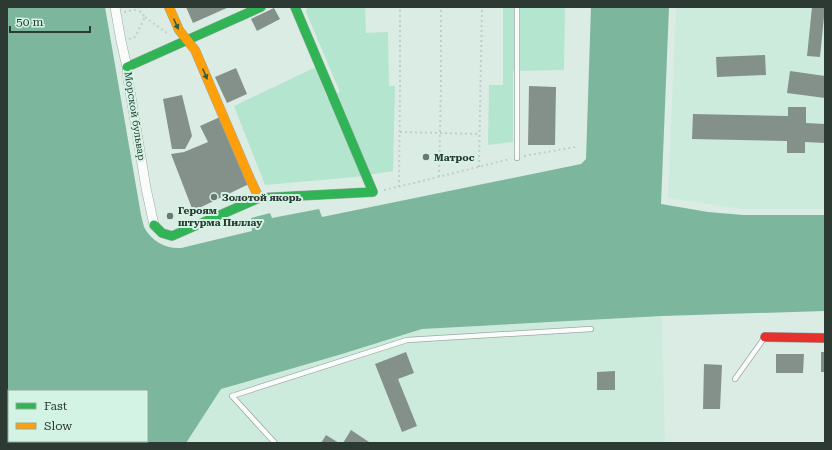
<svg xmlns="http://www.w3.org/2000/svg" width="832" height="450" font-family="'Roboto Serif',serif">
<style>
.built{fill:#cdebdc}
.green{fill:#b4e5cf}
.water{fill:#7cb69d;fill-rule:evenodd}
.building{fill:#84918b}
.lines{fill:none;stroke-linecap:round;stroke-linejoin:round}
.lane-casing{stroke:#9ca9a3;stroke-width:6}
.street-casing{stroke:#9ca9a3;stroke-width:10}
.fast-casing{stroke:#9ca9a3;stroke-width:10}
.slow-casing{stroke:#9ca9a3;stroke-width:10}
.jam-casing{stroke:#9ca9a3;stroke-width:10}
.path{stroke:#c6ccc9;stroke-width:2;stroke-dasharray:2 3;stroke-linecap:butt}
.lane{stroke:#fafcfb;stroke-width:4.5}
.street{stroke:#fafcfb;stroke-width:9}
.fast{stroke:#30b455;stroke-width:9}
.slow{stroke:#ff9f0a;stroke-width:9}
.jam{stroke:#e5322d;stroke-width:9}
.oneway{fill:#2e5f3e}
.poi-dot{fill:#6a7872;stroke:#d3f4e4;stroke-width:1.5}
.labels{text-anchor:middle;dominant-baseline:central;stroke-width:4;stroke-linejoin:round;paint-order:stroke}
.street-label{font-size:10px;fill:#2d3a34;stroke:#d3f4e4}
.poi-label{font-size:10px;font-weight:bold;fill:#2d3a34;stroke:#d3f4e4;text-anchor:start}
</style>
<rect width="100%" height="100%" fill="#dbece4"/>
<path class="built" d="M676,7H825V209H742L668,198Z
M662,316L665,443H186L221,389L342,354L421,329Z"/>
<path class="green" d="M307,7H365L366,33L388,32L389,86H395L393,171L355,177L265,185L234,106L316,67L327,98L340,92L306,12Z
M503,7H565L564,70L513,71V142L488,145L489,85H503Z"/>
<path class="water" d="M7,7H105L141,215C142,219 143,223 144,227C151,241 166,249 181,248L252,231L251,218L270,213L272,218L319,209L322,217L581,164L586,159L591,7H669L661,204L708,212L743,215H825V311L662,316L422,329L342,354L221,389L186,443H7ZM9,391H147V441H9Z"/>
<path class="building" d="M186,7H229L193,23Z
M812,7H825L820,57L807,56Z
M274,8L280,19L257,31L251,19Z
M765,55L766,75L717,77L716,57Z
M236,68L247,94L227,103L215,77Z
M790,71L825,76V98L787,93Z
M529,86L556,87L555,145H528Z
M182,95L192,136L185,149H172L163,99Z
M788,107H806V123L825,124V143L805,142V153H787V141L692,139L693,114L788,116Z
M220,117L249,184L193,211L171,154L184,152L208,142L200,126Z
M406,352L414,373L398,379L417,426L402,432L375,364Z
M821,352H825V372H821Z
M776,354H804L803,373H776Z
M704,364L722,365L720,409H703Z
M615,371V390H597V372Z
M351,430L369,442L368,443H343Z
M326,435L339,443H321Z"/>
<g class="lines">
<defs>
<path id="lane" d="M517,158V7
M735,379L765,337
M275,443L232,396L407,340L591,329"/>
<path id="street" d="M115,7L121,41L127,67L128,79L146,188L154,225"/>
<path id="fast" d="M127,67L261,7
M154,225L162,233L172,236L259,198L373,192L295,7"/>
<path id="slow" d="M169,7L179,30L195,50L250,179L259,198"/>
<path id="jam" d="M765,337L825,338"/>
</defs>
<use href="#lane" class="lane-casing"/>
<use href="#street" class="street-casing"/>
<use href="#fast" class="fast-casing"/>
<use href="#slow" class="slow-casing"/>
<use href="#jam" class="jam-casing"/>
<path class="path" d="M124,12L138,9L139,7
M145,17L168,34
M129,39L135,37L145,17L138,9
M400,132L480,134
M524,156L575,147
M479,167L482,7
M439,177L441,86V7
M399,187L400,86V7
M384,190L410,184L510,159"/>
<use href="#lane" class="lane"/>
<use href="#street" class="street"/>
<use href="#fast" class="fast"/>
<use href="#slow" class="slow"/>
<use href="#jam" class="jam"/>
</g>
<defs><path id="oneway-solid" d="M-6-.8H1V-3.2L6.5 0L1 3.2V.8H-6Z"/></defs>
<g class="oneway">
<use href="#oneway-solid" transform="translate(176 24) rotate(66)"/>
<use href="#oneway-solid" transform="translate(205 74) rotate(67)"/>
</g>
<g class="poi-dot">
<circle cx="426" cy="157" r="4"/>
<circle cx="214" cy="197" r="4"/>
<circle cx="170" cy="216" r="4"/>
</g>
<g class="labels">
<g class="street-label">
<text transform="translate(135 116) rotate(81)">Морской бульвар</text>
</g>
<g class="poi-label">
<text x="434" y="157">Матрос</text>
<text x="222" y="197">Золотой якорь</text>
<text x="178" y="210">Героям<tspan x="178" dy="12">штурма Пиллау</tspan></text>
</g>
</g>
<rect width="832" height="450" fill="none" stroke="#2d3a34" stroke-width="16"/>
<rect x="8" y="390" width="140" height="52" fill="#d3f4e4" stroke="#91aa9e"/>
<rect x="16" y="403" width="20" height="6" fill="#30b455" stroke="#91aa9e"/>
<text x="44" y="410" font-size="12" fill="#2d3a34">Fast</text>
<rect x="16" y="423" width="20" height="6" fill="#ff9f0a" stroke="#91aa9e"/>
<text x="44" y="430" font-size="12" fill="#2d3a34">Slow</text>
<path d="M10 26v6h80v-6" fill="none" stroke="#2d3a34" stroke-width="2"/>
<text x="16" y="26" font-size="12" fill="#2d3a34" stroke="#d3f4e4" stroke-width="3" paint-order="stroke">50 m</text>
</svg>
